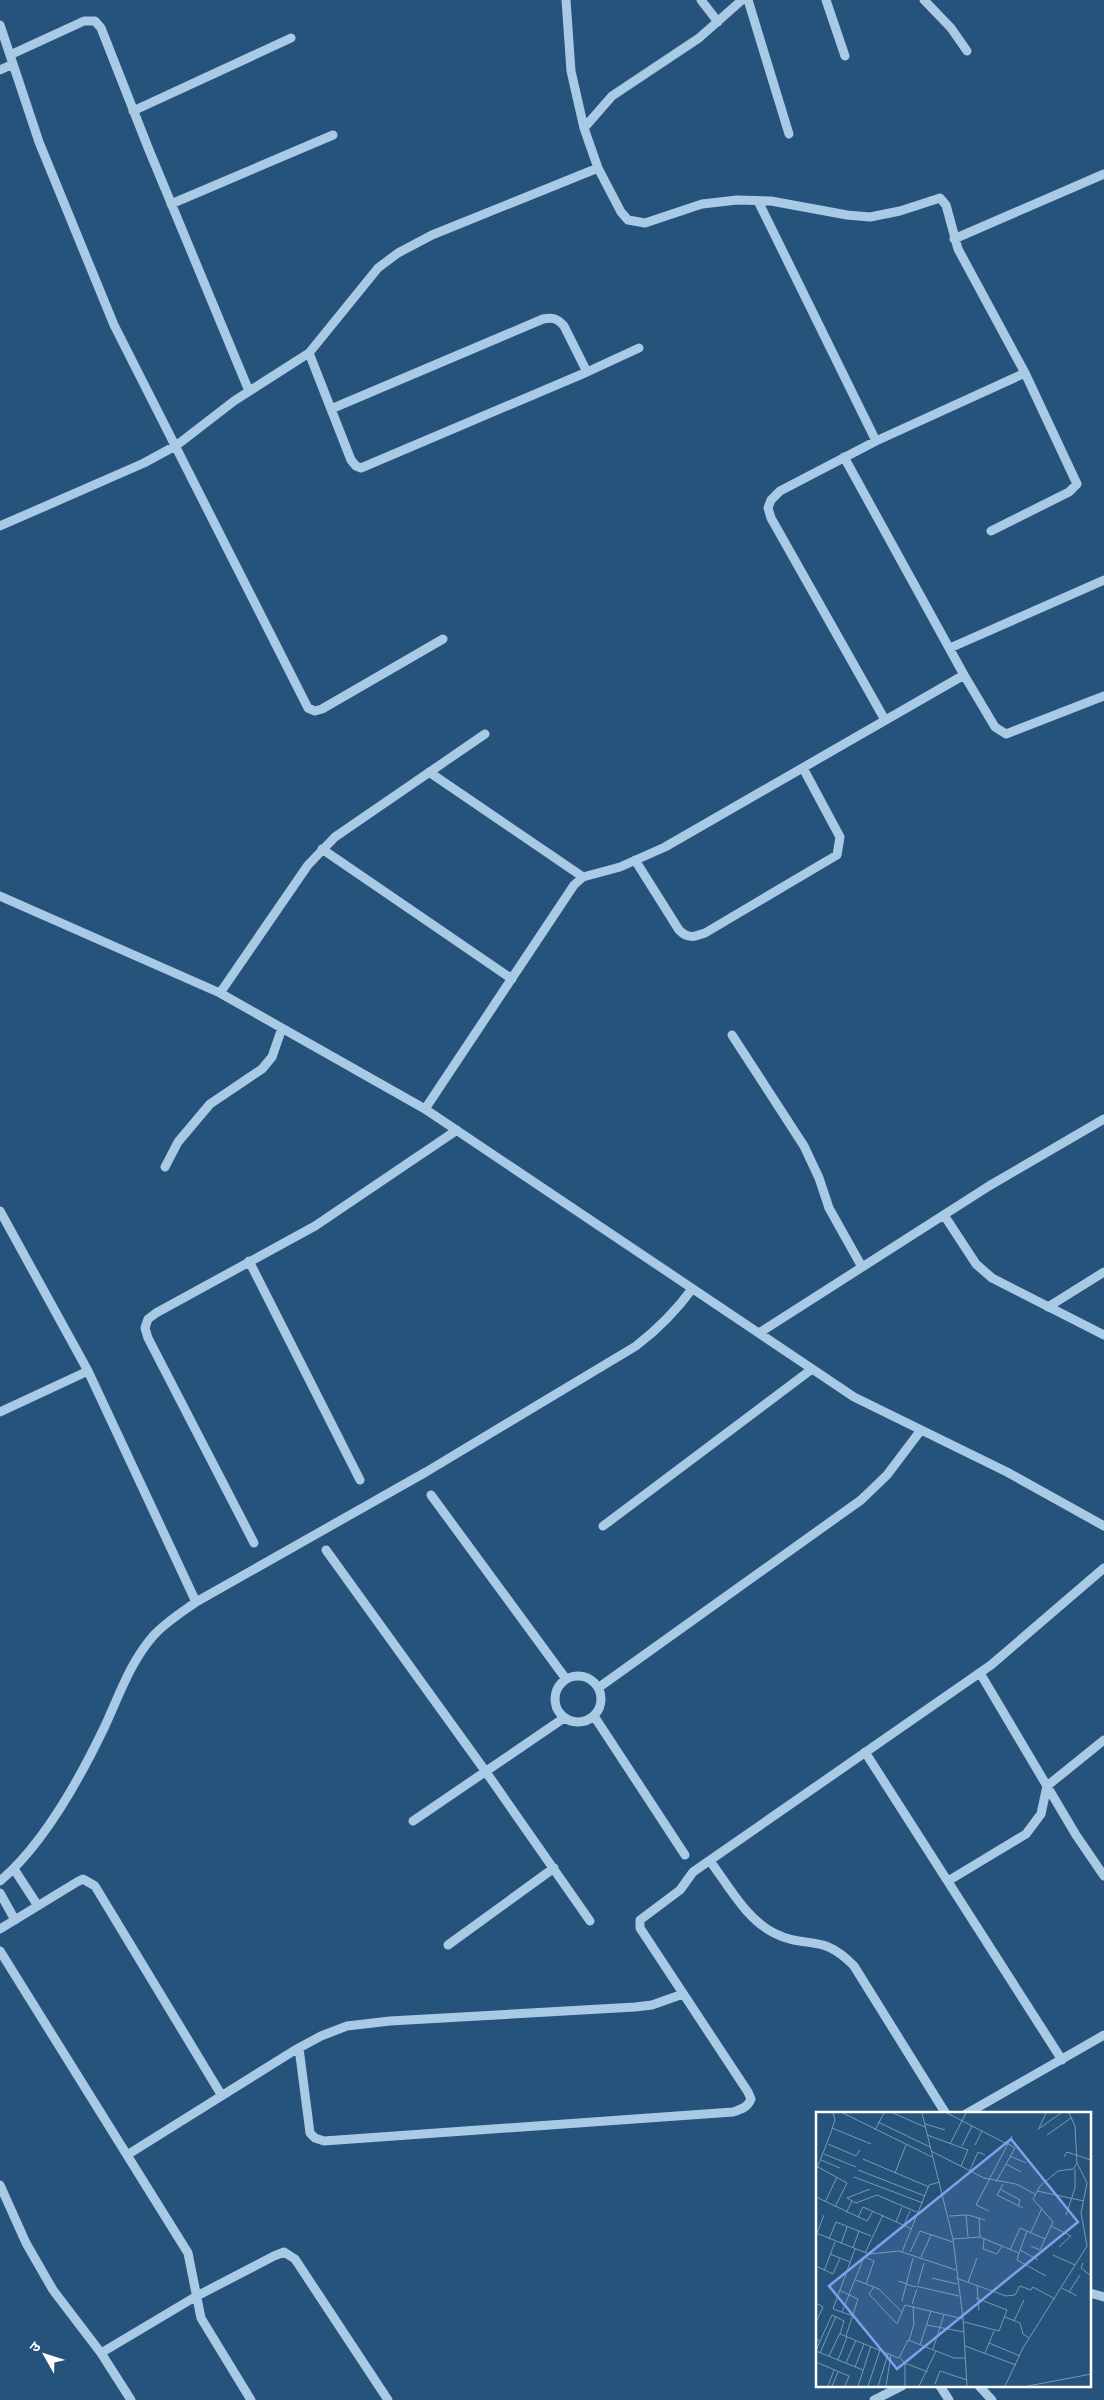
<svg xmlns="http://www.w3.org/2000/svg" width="1104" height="2400" font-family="Raleway,'Noto Sans Devanagari',sans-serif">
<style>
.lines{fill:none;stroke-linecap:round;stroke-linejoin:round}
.minor{stroke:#a9cae4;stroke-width:9}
.inset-road{fill:none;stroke:#7c98b0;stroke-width:1}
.view{fill:#839eea;fill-opacity:0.15;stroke:#839eea;stroke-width:2.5}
.inset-edge{fill:none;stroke:#fff;stroke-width:2.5}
</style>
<rect width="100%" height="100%" fill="#25537c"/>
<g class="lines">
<path class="minor" d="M566,0L571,71L584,128L598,168L621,212L628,220L645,223L702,204L737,200L771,201L847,215L870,217L900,211L940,198L946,205L958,249L1025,373L876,441L780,491L771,500L768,508L771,518L885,720
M701,0L718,22
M748,0L789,134
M826,0L845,56
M924,0L951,28L967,51
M0,25L39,142L114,325L308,708L315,711L322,709L443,639
M10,55L84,21H95L101,28L149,150L249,391
M0,70L13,64
M133,111L291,38
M584,128L612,96L699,38L742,0
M758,201L876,441
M171,204L333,135
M954,239L1104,174
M309,353L351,460L356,466L361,468L587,372L639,348
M331,409L543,319C552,317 557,318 564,326L587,372
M844,457L964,675
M0,526L144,463L177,445L234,401L309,353L378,268L398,253L432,235L598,168
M991,531L1069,492L1077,484L1025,373
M950,648L1104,580
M429,772L583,877
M322,849L512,979
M635,860L679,930C688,939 694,937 705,933L837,855L840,837L803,768
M0,896L220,993L425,1109L854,1397L1007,1472L1104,1526
M220,993L308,865L335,837L485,734
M732,1035L804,1146L819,1178L829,1208L862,1267
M425,1109L574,885L583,877L620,867L665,847L964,675L995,727L1006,734L1104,696
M165,1167L178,1142L210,1104L262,1069L272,1057L282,1028
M0,1211L88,1371L196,1602
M944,1215L976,1264L992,1278L1104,1335
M249,1261L360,1480
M1048,1307L1104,1272
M759,1333L989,1186L1104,1119
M0,1412L88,1371
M431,1495L566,1679
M603,1526L812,1369
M254,1543L148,1338L145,1328L148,1319L156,1313L315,1226L457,1130
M326,1550L486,1772L590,1921
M980,1673L1076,1835L1104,1876
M555 1699a23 23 0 1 1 46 0a23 23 0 1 1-46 0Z
M598,1688L861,1500L887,1475L921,1430
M594,1716L685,1855
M865,1752L1062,2060
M413,1821L564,1718
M710,1861C728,1885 746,1919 774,1933C807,1950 822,1932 854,1966L946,2114
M14,1869L38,1906
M0,1881C43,1845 80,1778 104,1728C119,1696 130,1662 154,1635C166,1622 182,1612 196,1602L426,1472L636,1346C658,1329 676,1311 692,1289
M948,1881L1026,1834L1041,1814L1047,1786L1104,1740
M0,1893L15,1920
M0,1929L77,1882L83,1879L95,1886L222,2096
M448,1945L554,1868
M0,1951L188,2253L201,2318L251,2400
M299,2048L310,2133L315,2138L324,2141L733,2112C742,2109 748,2107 751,2099L748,2092L640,1928V1920L680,1890L693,1872L991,1665L1104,1568
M966,2114L1104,2035
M127,2155L295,2050L321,2036L347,2026L390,2021L635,2007L652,2005L683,1994
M0,2185L26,2243L53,2290L101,2353L131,2400
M1090,2293L1104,2297
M101,2353L195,2297L274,2256L284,2252L295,2259L388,2400
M940,2386L949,2400
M979,2386L992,2400
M874,2400L902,2386"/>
</g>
<g transform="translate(816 2112)">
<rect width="275" height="275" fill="#25537c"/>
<path class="inset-road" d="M27,1L116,45M77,1L109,15M106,1L137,127L147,206L151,274M131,1L191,32M62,10L114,35M109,12L129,18M16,16L55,32M223,16L230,1M59,18L68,1M221,18L245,1M111,23L152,38L145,54M231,23L255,6M12,32L40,44L44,38M134,32L150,1M159,33L166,19M146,34L156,14M115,39L168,66L200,72L219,82M8,42L40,55M194,44L210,51M248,45L251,40L275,48M47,47L113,75M5,48L24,56M190,52L205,60M2,55L31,71L19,95M42,58L109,84M154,58L162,40L169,43M0,59L14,23L19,8L17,1M79,61L90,33M38,65L107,91M180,70L199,36L191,31M187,72L181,83L207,96M184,77L204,88L202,94M221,79L268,89M0,85L51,109L57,99M36,89L31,86L54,77M9,90L21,65M173,99L160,93L196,24M30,101L36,89L40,91L61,83L103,101M150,103L152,125M250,103L259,76V57M133,104L152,103L169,108M42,105L47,95L96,117M163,106L164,125M80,110L86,95M88,113L94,99M235,114L255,124L243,135M215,120L226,96M0,121L53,142L83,139L140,158M1,121L8,103M13,127L20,110L55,124M137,127L164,125L203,141L201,148L230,164M168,127L167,137L181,142L186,134M25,132L31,115M215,134L224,138L229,127M37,136L43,119M194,138L204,116L229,127L237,110L217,87L224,74L242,59L257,57L261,51M204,138L222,148M86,140L113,73L124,70M94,140L104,119L137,130M49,141L67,103M203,141L211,119M14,142L34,150M237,143L259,153M105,145L115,123M267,151L265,156L275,164M0,154L17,162L24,146M8,159L19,130M116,166L141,172M140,166L190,184L199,183L204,174L215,178L217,175L239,187M40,168L63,177L86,200M82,169L99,175M152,170L161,146M102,172L108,151M161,173L163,198M99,174L143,184M58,175L53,182L81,212L89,193L147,207M246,176L261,184M23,178L42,187L30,224M253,180L264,163M86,189L97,146M0,191L7,195L0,210M96,192L101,177M26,200L48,145L58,149L50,172M37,204L17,197L39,137M189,205L204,211L207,222L213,226M198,209L208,188M148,210L183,219L191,198L160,186M111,213L148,220M0,227L4,229L0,239L47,258M4,229L16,203L28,209L24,222L80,245L83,246L92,228L138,246H150M93,229L98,212L97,194M173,231L204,244M104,233L115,199M149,234L200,253M117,237L128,203M4,241L20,204M169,241L178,219M13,244L24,221M84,246L89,251V274M22,248L31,225M0,250L33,264L29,274M30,251L40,228M89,251L112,260M39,255L48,232M119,272L124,259L151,268M12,274L18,258M16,274L22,260M42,274L55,234M52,274L64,238M62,274L72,242M70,274L75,243M103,274L120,239M189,274L207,236L271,134L265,101L271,71L261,51L259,14L253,1M212,274L275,262"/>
<path class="view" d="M195,27L262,110L81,257L13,174Z"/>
<rect width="275" height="275" class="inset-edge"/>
</g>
<g transform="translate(45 2355) rotate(309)" stroke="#25537c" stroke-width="4" paint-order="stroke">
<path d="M0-4L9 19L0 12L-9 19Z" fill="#ffffff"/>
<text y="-8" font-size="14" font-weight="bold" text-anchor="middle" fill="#ffffff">उ</text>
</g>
</svg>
